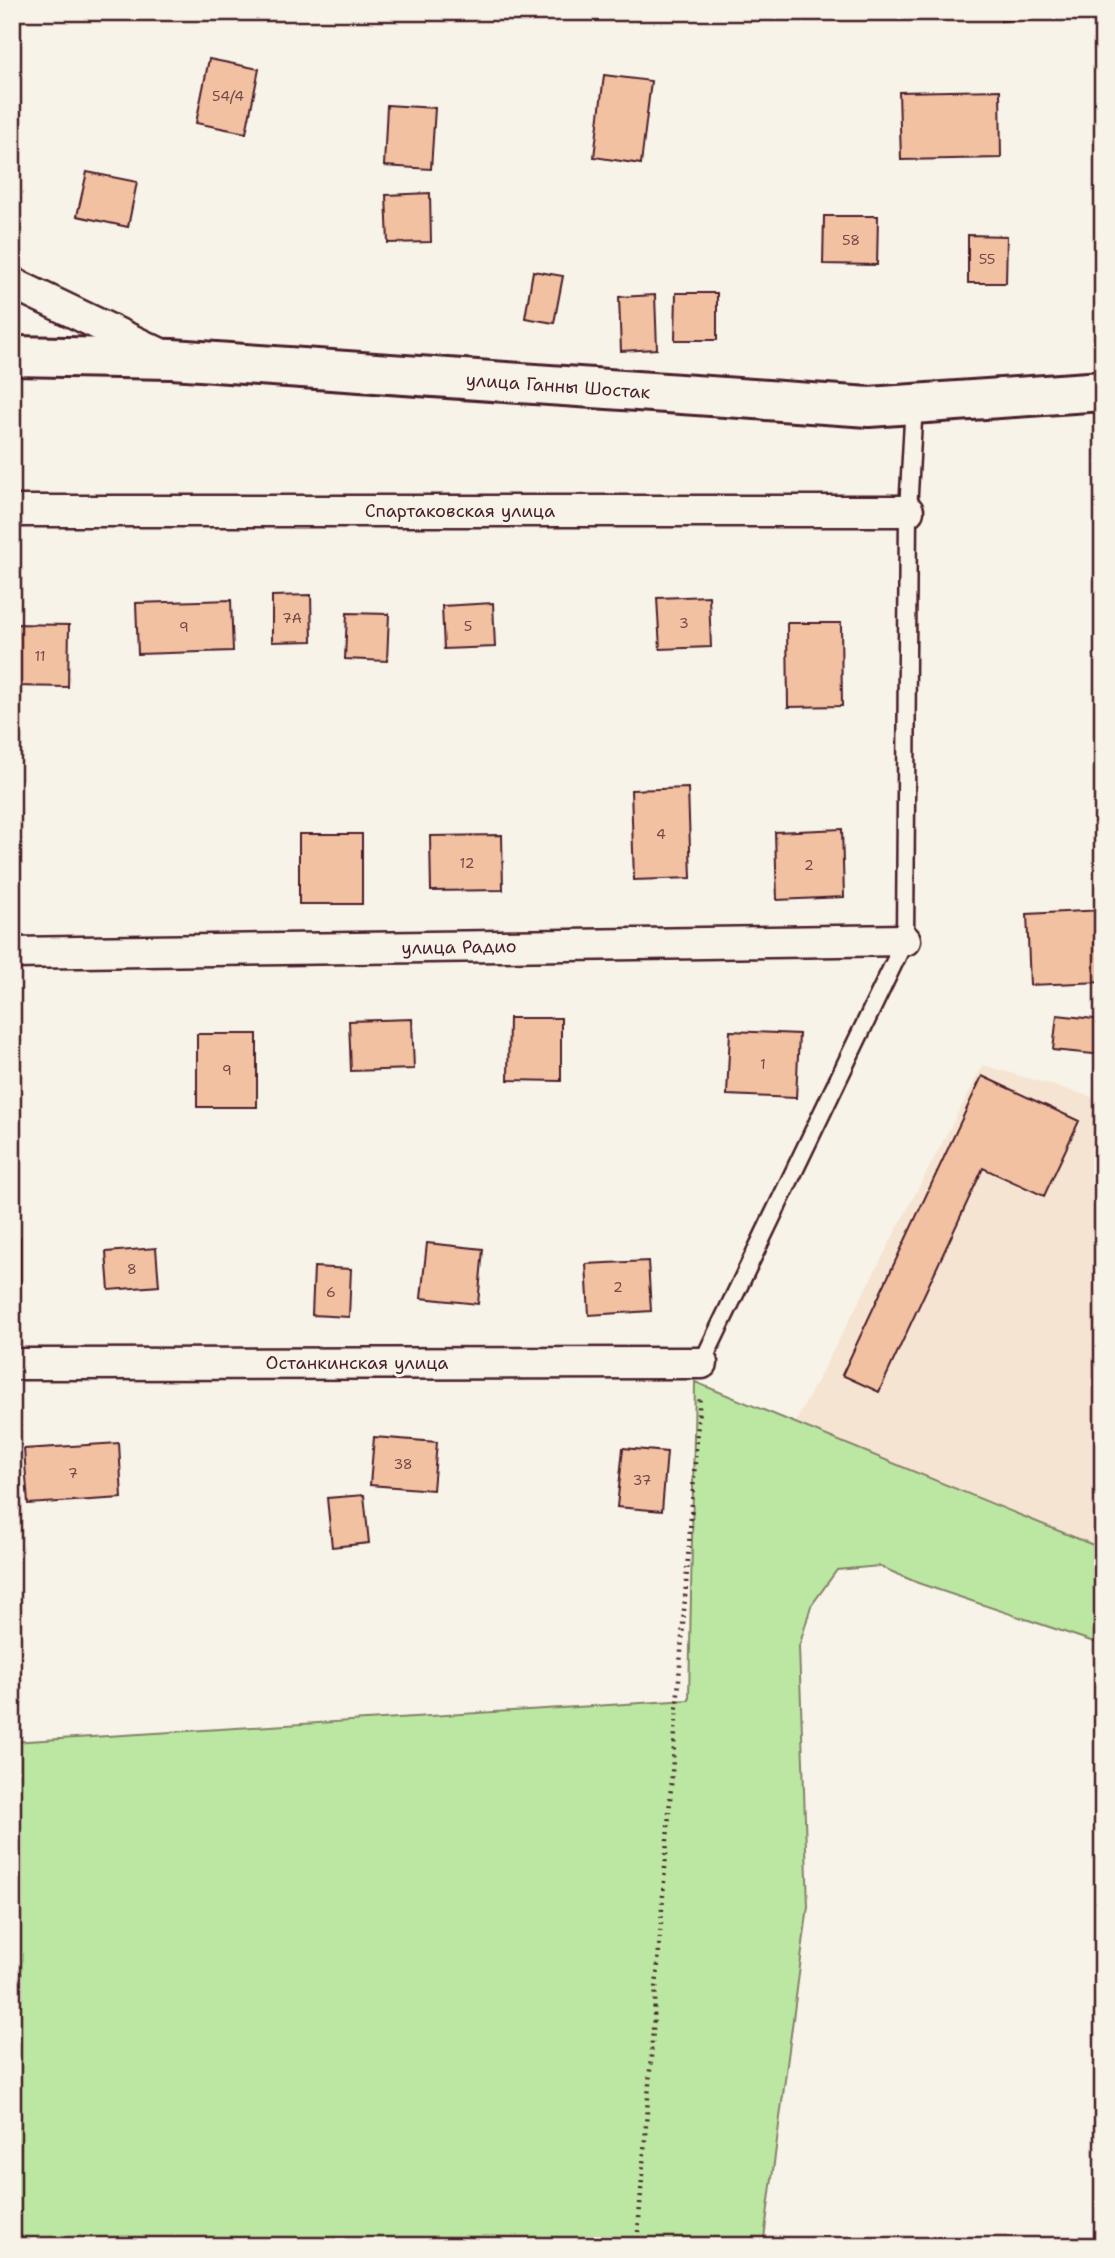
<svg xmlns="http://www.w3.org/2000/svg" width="1115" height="2258" font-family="'Shantell Sans',sans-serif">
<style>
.built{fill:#f6e4d3}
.green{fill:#bce7a3;stroke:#838367;stroke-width:2}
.building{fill:#f2c1a2;stroke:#4a1f2b;stroke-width:2}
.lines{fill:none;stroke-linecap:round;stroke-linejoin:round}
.lane-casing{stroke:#4a1f2b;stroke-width:21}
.street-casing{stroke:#4a1f2b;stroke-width:35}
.secondary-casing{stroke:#4a1f2b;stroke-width:44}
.path{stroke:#4a1f2b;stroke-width:4.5;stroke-dasharray:2 5;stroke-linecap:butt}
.lane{stroke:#f7f3e8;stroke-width:16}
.street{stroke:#f7f3e8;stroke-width:30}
.secondary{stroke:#f7f3e8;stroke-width:38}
.labels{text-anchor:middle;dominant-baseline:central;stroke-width:6;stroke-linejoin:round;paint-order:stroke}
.number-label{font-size:14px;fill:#744849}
.street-label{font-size:18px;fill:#4a1f2b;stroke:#f7f3e8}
</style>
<rect width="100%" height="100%" fill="#f7f3e8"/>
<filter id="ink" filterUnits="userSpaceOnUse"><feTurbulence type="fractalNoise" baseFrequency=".0143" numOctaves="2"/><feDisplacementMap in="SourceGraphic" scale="14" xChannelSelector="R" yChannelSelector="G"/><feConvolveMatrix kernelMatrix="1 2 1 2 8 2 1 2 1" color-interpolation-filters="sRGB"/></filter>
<g filter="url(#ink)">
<path class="built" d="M983,1065L1103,1100V1549L795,1423Z"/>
<path class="green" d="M695,1382L1103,1549V1645L918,1583L879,1566L837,1570L811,1606L799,1647L808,1906L763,2246H12V1742L689,1700Z"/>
<path class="building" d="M1000,12H1054V14L1001,21Z
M209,59L259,69L246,133L196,123Z
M604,75L651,81L641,164L594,157Z
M1000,90L1001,158L901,160L899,92Z
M387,105L435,108L431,169L384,166Z
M87,172L137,182L128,227L77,216Z
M430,193L431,242L388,243L386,195Z
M824,216H878L877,265L823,264Z
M968,235L1007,236L1006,283H968Z
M533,271L563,276L554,323L525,318Z
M676,293H717V340H675Z
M655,295L657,349L621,351L619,297Z
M311,595L312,641L272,642V596Z
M709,596L711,647L660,649L657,598Z
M231,600L233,651L138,654L136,603Z
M493,603L495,647L444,649L442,606Z
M347,613L389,614L387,661L345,659Z
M787,623H841L842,706L788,707Z
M12,624L69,625L68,687L12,686Z
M688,788L691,878L634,880L631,790Z
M842,829L844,897L777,900L775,832Z
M299,834H362V904H299Z
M502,835L503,890L431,891L430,836Z
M1103,910V982L1030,985L1027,914Z
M1057,1015L1103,1020V1055L1053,1050Z
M509,1018H561V1081L508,1080Z
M412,1019L414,1069L351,1071L349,1021Z
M730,1031L799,1034L796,1098L727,1095Z
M197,1034H257V1107H197Z
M982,1076L1079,1121L1044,1196L983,1168L879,1392L842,1375Z
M12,1237H20V1297H12Z
M427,1243L483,1249L478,1304L421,1298Z
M156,1248L159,1286L109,1290L106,1252Z
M648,1261L651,1311L589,1315L586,1264Z
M314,1267L351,1269L349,1317L312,1315Z
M374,1437L437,1442L433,1490L370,1485Z
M119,1443L122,1498L28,1504L24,1449Z
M623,1448L667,1452L662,1511L617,1507Z
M364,1495L369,1543L332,1547L327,1498Z"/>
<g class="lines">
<defs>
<path id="lane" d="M702,1363L905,940L908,511L914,403"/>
<path id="street" d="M12,283L169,358
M12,511H908
M12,953L905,940
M12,1364L702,1363"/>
<path id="secondary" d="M12,356L172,359L869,407L1103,391"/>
</defs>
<use href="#lane" class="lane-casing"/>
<use href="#street" class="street-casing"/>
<use href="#secondary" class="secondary-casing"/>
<path class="path" d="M637,2246L700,1395"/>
<use href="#lane" class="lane"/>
<use href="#street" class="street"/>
<use href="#secondary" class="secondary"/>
</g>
</g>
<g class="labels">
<g class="number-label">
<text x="228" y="96">54/4</text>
<text x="851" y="240">58</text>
<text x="987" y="259">55</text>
<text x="292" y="618">7А</text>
<text x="684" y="623">3</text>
<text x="468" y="626">5</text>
<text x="184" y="627">9</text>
<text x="40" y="656">11</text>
<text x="661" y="834">4</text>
<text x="467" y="863">12</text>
<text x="809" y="865">2</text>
<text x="763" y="1064">1</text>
<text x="227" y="1070">9</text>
<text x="132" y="1269">8</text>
<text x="618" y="1287">2</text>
<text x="331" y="1292">6</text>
<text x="403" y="1464">38</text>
<text x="73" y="1473">7</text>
<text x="642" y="1480">37</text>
</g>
<g class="street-label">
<text transform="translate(558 386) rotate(4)">улица Ганны Шостак</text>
<text x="460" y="511">Спартаковская улица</text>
<text transform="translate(459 947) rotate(-1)">улица Радио</text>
<text x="357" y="1363">Останкинская улица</text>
</g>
</g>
<rect width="1115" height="2258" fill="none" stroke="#f7f3e8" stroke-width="42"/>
<rect x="21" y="21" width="1073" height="2216" fill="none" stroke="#4a1f2b" stroke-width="2.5" filter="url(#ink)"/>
</svg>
